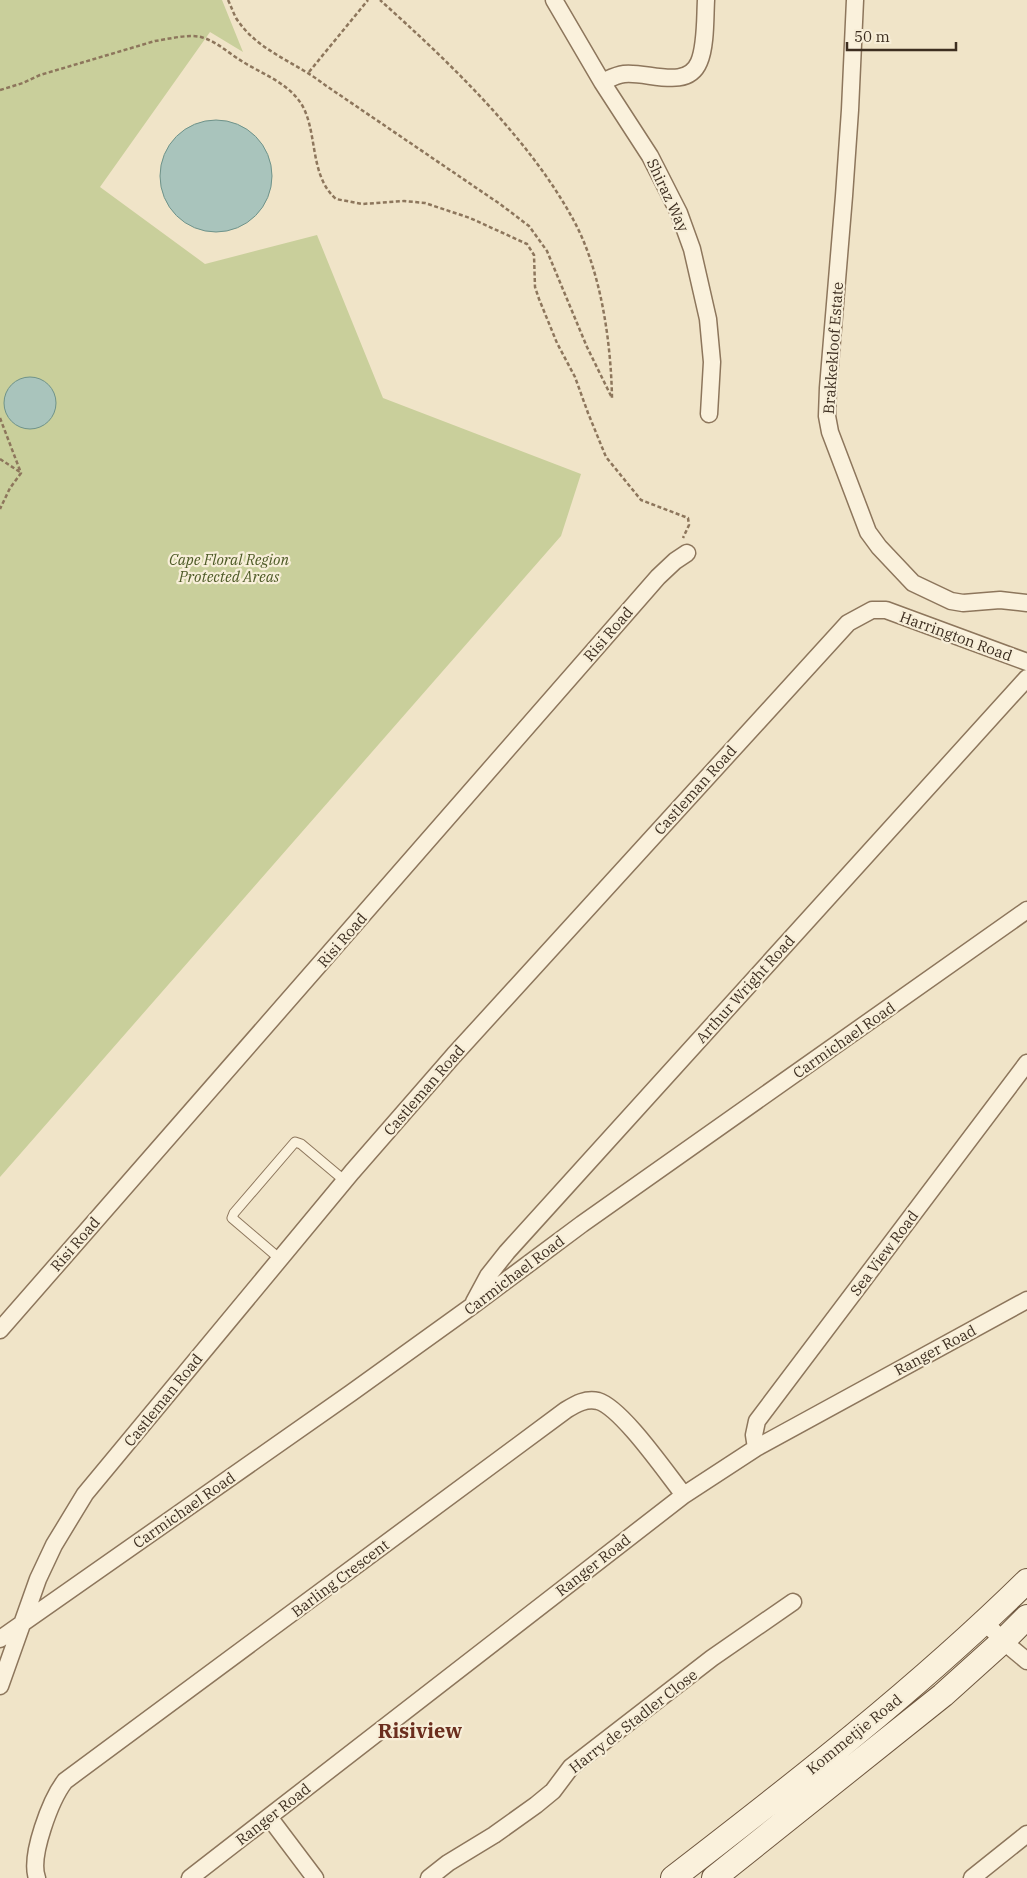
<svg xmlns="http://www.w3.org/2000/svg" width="1027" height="1878" font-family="'IBM Plex Serif',serif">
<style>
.green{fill:#c9cf9b}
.water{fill:#a9c4bc;stroke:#6f938a}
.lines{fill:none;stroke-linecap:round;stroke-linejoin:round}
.service-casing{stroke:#8d765c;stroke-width:11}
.minor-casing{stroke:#8d765c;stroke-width:19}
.secondary-casing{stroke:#6f573f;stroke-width:26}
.path{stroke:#8d765c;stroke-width:2.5;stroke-dasharray:4 2.5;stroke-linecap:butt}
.service{stroke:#faf1dc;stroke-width:9}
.minor{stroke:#faf1dc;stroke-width:16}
.secondary{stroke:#faf1dc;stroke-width:24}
.labels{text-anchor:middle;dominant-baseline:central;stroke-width:4.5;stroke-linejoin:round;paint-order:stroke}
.street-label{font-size:15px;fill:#3d2e20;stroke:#f7eed8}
.park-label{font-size:15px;font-style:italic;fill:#4d5a26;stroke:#f7eed8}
.district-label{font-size:20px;font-weight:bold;fill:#6b2e1e;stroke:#f7eed8}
</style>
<rect width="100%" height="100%" fill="#f0e4c8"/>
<path class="green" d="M0,0H222L243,52L210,32L100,187L205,264L317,235L383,398L581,474L561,536L0,1177Z"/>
<path class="water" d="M160 176a56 56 0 1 1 112 0a56 56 0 1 1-112 0Z
M4 403a26 26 0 1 1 52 0a26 26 0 1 1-52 0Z"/>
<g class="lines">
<defs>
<path id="service" d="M280,1259L232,1218L234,1213L295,1142L301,1144L345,1181"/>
<path id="minor" d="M554,0L602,82L650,156L679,213L692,249L708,319L712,362L709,414
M855,0L850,110L844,196L828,388L827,416L830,432L868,532L879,547L913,583L951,601L963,603L1000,600L1027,603
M602,82C609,79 616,75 624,74C647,71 687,91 699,62C706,46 705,18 706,0
M474,1302L488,1276L507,1252L1027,678
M0,1330L658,577L675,561L687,553
M756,1448L754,1435L757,1421L1027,1063
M985,1622L1003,1641L1027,1661
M0,1639L351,1393L472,1306L582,1224L1027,910
M0,1686L38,1579L54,1545L85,1494L352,1172L454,1055L848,623L872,610H886L1027,662
M269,1817L315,1878
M37,1878C29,1856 51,1799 65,1781L566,1410C576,1404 586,1398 598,1401C622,1408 667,1474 684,1495
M190,1878L684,1495L756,1448L1027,1300
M429,1878L448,1863L494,1835L536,1805L553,1791L571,1767L712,1658L793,1602
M972,1878L1027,1834"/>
<path id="secondary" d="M673,1878C795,1784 917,1689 1027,1581
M714,1878L943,1695L1003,1641L1027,1617"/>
</defs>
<use href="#service" class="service-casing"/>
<use href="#minor" class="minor-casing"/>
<use href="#secondary" class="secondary-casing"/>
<path class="path" d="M228,0C231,6 233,12 236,18C257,51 296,62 325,85L500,204L529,226L547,251L587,347L612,398C611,342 601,271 574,221C530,139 449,62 380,0
M309,72L368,0
M0,90L23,83L40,75L155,41C169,39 187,34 201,37C215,41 225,50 237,58C260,74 293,83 305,111C317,139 311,177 336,199L362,204L404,201L425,203L470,218L527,244L534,255L535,287L539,299L557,343L575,377L588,413L606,457L641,500L688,518L689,525L683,538
M0,418L21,473L10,488L0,509
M0,459L20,472"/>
<use href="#service" class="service"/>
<use href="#minor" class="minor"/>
<use href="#secondary" class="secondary"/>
</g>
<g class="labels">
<g class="street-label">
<text transform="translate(668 195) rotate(65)">Shiraz Way</text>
<text transform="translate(833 348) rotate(-86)">Brakkekloof Estate</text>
<text transform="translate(608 634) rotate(-49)">Risi Road</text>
<text transform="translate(956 636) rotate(20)">Harrington Road</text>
<text transform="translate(695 790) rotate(-48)">Castleman Road</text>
<text transform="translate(342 940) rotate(-49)">Risi Road</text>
<text transform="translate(745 989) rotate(-48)">Arthur Wright Road</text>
<text transform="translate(844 1040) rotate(-35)">Carmichael Road</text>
<text transform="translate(424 1090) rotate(-49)">Castleman Road</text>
<text transform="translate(75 1244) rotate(-49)">Risi Road</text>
<text transform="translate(884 1253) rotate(-53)">Sea View Road</text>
<text transform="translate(514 1275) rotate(-37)">Carmichael Road</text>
<text transform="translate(935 1350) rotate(-28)">Ranger Road</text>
<text transform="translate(163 1400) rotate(-51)">Castleman Road</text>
<text transform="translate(184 1510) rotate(-35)">Carmichael Road</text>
<text transform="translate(593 1565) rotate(-38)">Ranger Road</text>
<text transform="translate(340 1578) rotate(-37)">Barling Crescent</text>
<text transform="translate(633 1721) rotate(-38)">Harry de Stadler Close</text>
<text transform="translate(854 1734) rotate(-39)">Kommetjie Road</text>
<text transform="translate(273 1814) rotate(-38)">Ranger Road</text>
</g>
<g class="park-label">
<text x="229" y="559">Cape Floral Region<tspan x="229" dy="17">Protected Areas</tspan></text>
</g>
<g class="district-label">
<text x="420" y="1730">Risiview</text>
</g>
</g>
<path d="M847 42v8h109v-8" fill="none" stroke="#3d2e20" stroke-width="2.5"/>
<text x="854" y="42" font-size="15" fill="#3d2e20" stroke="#f7eed8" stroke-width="4" paint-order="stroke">50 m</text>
</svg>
